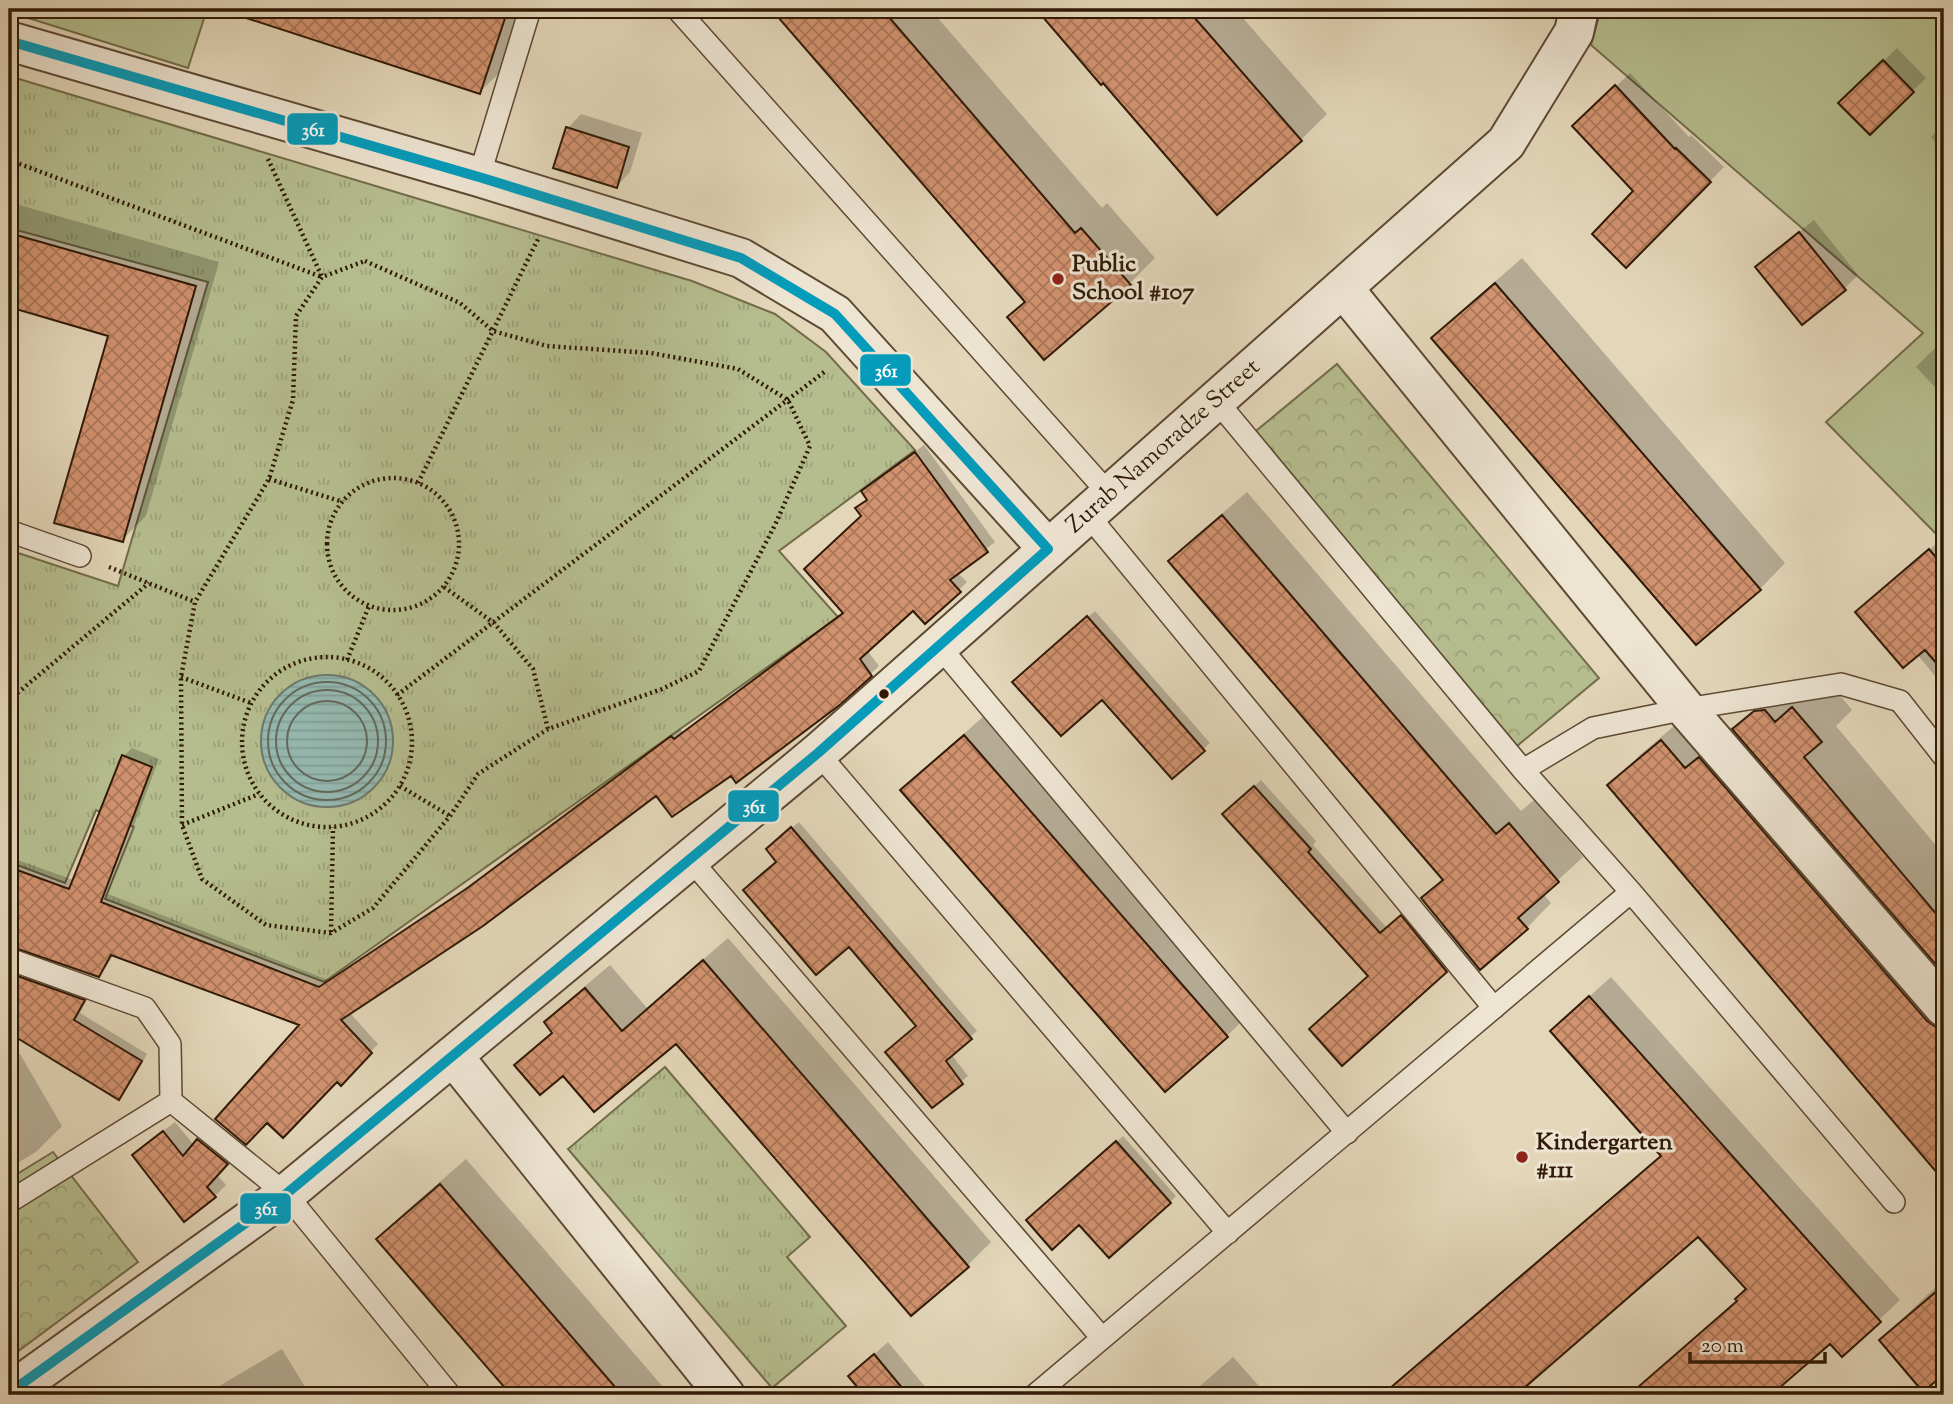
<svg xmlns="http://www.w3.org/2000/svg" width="1953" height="1404" font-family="'Sorts Mill Goudy',serif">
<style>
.green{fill:#b5bd8e;stroke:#726c4a;stroke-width:2}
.forest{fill:url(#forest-crowns);stroke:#726c4a;stroke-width:2}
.park{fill:url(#park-tufts);stroke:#726c4a;stroke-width:2}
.water{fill:url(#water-rules);stroke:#6d796d;stroke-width:2}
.shadow{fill:#0003}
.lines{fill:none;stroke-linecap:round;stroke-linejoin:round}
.shore{stroke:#626a5c;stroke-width:2}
.building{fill:url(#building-cross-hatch);stroke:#301a06;stroke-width:2}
.lane-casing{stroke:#5d4933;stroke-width:24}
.street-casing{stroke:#5d4933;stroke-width:42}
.path{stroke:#301a06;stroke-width:4.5;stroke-dasharray:2 3.5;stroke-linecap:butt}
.lane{stroke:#ede4d2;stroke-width:21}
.street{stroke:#ede4d2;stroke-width:38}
.bus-1-casing{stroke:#ede4d2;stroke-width:16}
.bus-1{stroke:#059bba;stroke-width:10}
.poi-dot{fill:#8f2418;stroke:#ede4d2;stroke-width:2.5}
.bus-dot{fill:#301a06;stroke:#ede4d2;stroke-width:2.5}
.labels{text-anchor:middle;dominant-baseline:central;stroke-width:6;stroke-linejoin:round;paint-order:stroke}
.poi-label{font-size:24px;font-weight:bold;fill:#301a06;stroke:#ede4d2;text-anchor:start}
.street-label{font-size:24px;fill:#301a06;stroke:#ede4d2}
.line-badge{stroke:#ede4d2;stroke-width:2.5}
.badge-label{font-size:19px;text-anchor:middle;font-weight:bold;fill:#fff}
</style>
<defs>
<pattern id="forest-crowns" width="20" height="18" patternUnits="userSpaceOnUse" patternTransform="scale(1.75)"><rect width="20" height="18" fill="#b5bd8e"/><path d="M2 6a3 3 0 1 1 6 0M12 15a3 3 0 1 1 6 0" fill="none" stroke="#9ca279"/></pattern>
<pattern id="park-tufts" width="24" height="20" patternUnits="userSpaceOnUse" patternTransform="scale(1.75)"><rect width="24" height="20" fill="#b5bd8e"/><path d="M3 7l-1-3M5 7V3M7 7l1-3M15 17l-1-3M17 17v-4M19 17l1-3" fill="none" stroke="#9ca279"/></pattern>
<pattern id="water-rules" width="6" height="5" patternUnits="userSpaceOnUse" patternTransform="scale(1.75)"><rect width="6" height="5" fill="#95b9b1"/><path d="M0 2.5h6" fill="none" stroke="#819e97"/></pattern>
<pattern id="building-cross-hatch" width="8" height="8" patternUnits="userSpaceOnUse" patternTransform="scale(1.75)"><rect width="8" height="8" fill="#d1926f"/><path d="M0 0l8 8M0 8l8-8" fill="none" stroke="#aa7659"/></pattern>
</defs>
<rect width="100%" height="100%" fill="#e3d6b9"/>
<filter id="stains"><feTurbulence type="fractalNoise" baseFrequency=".00286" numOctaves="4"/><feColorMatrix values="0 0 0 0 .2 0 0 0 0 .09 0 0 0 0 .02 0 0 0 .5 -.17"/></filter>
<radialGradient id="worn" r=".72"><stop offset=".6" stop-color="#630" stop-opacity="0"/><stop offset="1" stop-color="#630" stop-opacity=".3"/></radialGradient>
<path class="green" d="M9,9H207L188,68L9,12Z
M1601,9H1944V542L1826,422L1923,333L1591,45Z"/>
<path class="forest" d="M1337,364L1599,678L1517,746L1256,431Z
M53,1152L138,1262L9,1358V1179Z"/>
<path class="park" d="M9,76L692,281L775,314L826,352L915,450L779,551L838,617L324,982L105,899L134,827L96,810L65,883L9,862V550L118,586L208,282L9,228Z
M665,1067L810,1237L787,1257L846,1326L772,1388L568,1149Z"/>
<path class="water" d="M261 741a66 66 0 1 1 132 0a66 66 0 1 1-132 0Z"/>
<path class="shadow" d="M250,9H525L506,66L480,92L248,17Z
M773,9H930L1102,208L1107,203L1155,258L1129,284L1009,317L1026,301Z
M1038,9H1235L1327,114L1301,140L1104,81L1102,82Z
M1897,48L1926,78L1870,132L1841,103Z
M1630,73L1689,137L1691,135L1724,167L1626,265L1636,191L1588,113Z
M581,114L642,133L630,172L617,186L568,128Z
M1944,124V151L1931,137Z
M9,202L219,262L146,516L122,540L110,335L11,306L9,314Z
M1814,220L1858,275L1845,288L1802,323L1757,267L1771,254Z
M1522,258L1785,563L1760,589L1433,338L1459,313Z
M1944,339V397L1916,367Z
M924,445L995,542L957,572L967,582L959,590L913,609L867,650L879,666L840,702L731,773L657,794L350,1013L378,1044L341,1083L302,1024L114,954L106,967L98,975L22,921L9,916V857L74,880L124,756L132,748L159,759L108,894L328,980L476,881L680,729L683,732L844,612L863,516L857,508L868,498L863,492L871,484Z
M1247,492L1521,811L1534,800L1583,857L1543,894L1551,903L1527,928L1480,968L1423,899L1443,878L1170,561L1195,537Z
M1943,538L1944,539V687L1917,654L1857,612Z
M1095,611L1210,743L1172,777L1102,697L1021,675Z
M1825,677L1852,710L1836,726L1944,855V1179L1609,785L1641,754L1693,710L1717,738L1731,727L1734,730L1766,698L1787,681L1796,679L1807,692Z
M991,710L1253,1010L1227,1036L903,790L928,765Z
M1261,780L1316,841L1313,845L1387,928L1408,910L1453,964L1342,1063L1370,976L1230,808Z
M799,822L977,1031L951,1054L968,1076L932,1106L918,1025L778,862L774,843Z
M728,938L991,1242L968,1265L676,1041L564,1073L517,1065L553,1031L546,1022L570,999L610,965L647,1008Z
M9,963L90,994L80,1013L147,1054L125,1091L118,1098L9,1031Z
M1611,977L1900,1300L1842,1355L1830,1341L1768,1395H1628L1738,1300L1747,1289L1699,1234L1514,1395H1381L1662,1154L1573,1011Z
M20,1054L62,1126L36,1152L9,1168V1060Z
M175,1122L194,1145L209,1129L238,1153L217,1175L226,1185L215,1196L134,1156L145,1145Z
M1123,1136L1176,1196L1170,1202L1080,1222L1035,1214Z
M466,1159L670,1395H514L378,1239L404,1213Z
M1944,1280V1372L1923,1390L1881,1340L1924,1298Z
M888,1342L932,1395H866L850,1376Z
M282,1349L310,1395H204Z
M1233,1357L1267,1395H1190L1191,1394Z"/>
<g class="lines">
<path class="shore" d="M268 741a59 59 0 1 1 118 0a59 59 0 1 1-118 0Z
M276 741a51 51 0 1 1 102 0a51 51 0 1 1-102 0Z
M287 741a40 40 0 1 1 80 0a40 40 0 1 1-80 0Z"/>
</g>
<path class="building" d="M241,9H508L480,94L240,16Z
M771,9H882L1075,233L1081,228L1131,285L1044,360L1007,317L1025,302Z
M1036,9H1187L1302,141L1217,215L1103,83L1101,85Z
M1883,60L1914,92L1870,135L1838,103Z
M1615,85L1675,149L1676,148L1711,182L1626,268L1592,234L1633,191L1572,126Z
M566,127L629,147L617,188L553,168Z
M1799,232L1846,290L1802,325L1755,267Z
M9,233L196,286L123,542L54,523L108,336L9,307Z
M1495,283L1761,590L1696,645L1431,338Z
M915,452L988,552L950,580L961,592L925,624L913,611L860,659L872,676L841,704L736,783L731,776L672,817L656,796L483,926L341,1020L372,1053L341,1086L337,1082L283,1138L267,1123L246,1145L215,1119L299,1025L111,955L99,977L9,946V867L69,889L122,755L152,767L101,902L319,987L466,889L671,736L674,739L843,613L804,569L861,516L855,508L867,500L861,491Z
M1222,515L1496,834L1509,823L1559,882L1518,918L1528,929L1480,970L1421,898L1443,880L1168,561Z
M1929,549L1944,567V672L1925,650L1903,668L1855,612Z
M1087,616L1205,751L1172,779L1102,700L1061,736L1012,682Z
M1792,707L1822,742L1804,757L1944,923V974L1732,729L1754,711L1765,710L1775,722Z
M964,735L1228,1037L1165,1092L900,790Z
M1661,740L1685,768L1699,757L1927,1021L1936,1027L1944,1028V1181L1607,785Z
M1254,786L1311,849L1308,852L1380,933L1401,915L1447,972L1342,1066L1309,1029L1368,976L1222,814Z
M791,827L972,1039L946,1061L963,1084L932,1108L885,1052L916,1026L849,947L816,975L743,890L776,862L766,849Z
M703,960L969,1267L911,1316L676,1044L594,1112L563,1076L540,1095L514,1065L552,1033L544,1022L585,988L622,1031Z
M9,973L85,1000L74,1020L142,1061L119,1100L9,1033Z
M1589,996L1881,1322L1842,1357L1830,1344L1771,1395H1629L1737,1301L1735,1299L1746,1289L1698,1237L1516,1395H1382L1661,1156L1550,1031Z
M163,1131L183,1156L197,1139L228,1164L207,1187L216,1197L184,1222L132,1155Z
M1116,1141L1171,1203L1109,1258L1079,1225L1052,1250L1026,1220Z
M440,1184L622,1395H511L376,1239Z
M1944,1285V1374L1923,1392L1879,1340Z
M874,1354L908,1395H864L848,1376Z"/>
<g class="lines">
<defs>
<path id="lane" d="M677,9L1110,495
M479,177L530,9
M1216,400L1523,770L1631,892L1894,1202
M1088,515L1494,1008
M9,531L80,556
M939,646L1347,1133
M818,753L1228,1233
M1523,770L1593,728L1686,709L1841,684L1900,701L1944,757
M690,859L1102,1338
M9,959L145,1008L170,1044L171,1101
M9,1202L171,1101L286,1194L450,1395
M1035,1395L1631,892"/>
<g id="street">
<path d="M9,41L479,177L741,258L835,314L1048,549"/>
<path d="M1343,288L1686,709L1944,1007"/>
<path d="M453,1056L725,1395"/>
<path id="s1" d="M9,1393L286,1194L818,753L939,646L1506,143L1574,32L1579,9"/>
</g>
</defs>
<use href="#lane" class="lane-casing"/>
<use href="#street" class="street-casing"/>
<path class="path" d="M9,160L322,277L268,159
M365,261L460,303L493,331L547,346L651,353L738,369L788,400L810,446L775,525L699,671L662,689L548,729L478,774L450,816L373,908L331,933L266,925L202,879L182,825L181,677L195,602L269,479L293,400L296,316L322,277Z
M327 544a66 66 0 1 1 132 0a66 66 0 1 1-132 0Z
M269,479L343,502
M418,483L538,239
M109,567L195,602
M444,587L494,623L533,669L548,729
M242 742a85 85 0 1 1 170 0a85 85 0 1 1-170 0Z
M347,660L369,606
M181,677L251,703
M397,695L827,370
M9,700L149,583
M400,786L450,816
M182,825L259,794
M331,932L333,827"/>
<use href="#lane" class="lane"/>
<use href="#street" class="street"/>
<defs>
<path id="bus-1" d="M9,41L479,177L741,258L835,314L1048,549L818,753L286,1194L9,1393"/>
</defs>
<use href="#bus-1" class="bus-1-casing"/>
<use href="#bus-1" class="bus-1"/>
</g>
<g class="poi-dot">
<circle cx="1058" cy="279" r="7"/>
<circle cx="1522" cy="1157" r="7"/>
</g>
<circle class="bus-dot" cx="884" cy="694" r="6"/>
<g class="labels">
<g class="poi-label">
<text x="1072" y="265">Public<tspan x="1072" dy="28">School #107</tspan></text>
<text x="1536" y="1143">Kindergarten<tspan x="1536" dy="28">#111</tspan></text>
</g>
<g class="street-label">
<text stroke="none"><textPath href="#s1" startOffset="1494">Zurab Namoradze Street</textPath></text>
</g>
</g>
<g class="line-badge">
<rect x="286" y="112" width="53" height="34" rx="7" fill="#059bba"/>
<rect x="859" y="353" width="53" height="34" rx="7" fill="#059bba"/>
<rect x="727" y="789" width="53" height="34" rx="7" fill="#059bba"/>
<rect x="239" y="1192" width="53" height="33" rx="7" fill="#059bba"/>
</g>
<g class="badge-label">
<text x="313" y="136">361</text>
<text x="886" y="377">361</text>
<text x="754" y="813">361</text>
<text x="266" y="1215">361</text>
</g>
<rect width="1953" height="1404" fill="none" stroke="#e3d6b9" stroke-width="35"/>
<rect x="10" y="10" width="1932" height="1383" fill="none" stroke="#301a06" stroke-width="3.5"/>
<rect x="18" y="18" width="1918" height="1369" fill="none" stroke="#301a06" stroke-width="2"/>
<path d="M1690 1352v10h135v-10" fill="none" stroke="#301a06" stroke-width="3.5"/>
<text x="1701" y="1352" font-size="21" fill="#301a06" stroke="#ede4d2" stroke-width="5" paint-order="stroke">20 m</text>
<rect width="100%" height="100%" filter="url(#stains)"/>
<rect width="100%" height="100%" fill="url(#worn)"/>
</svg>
